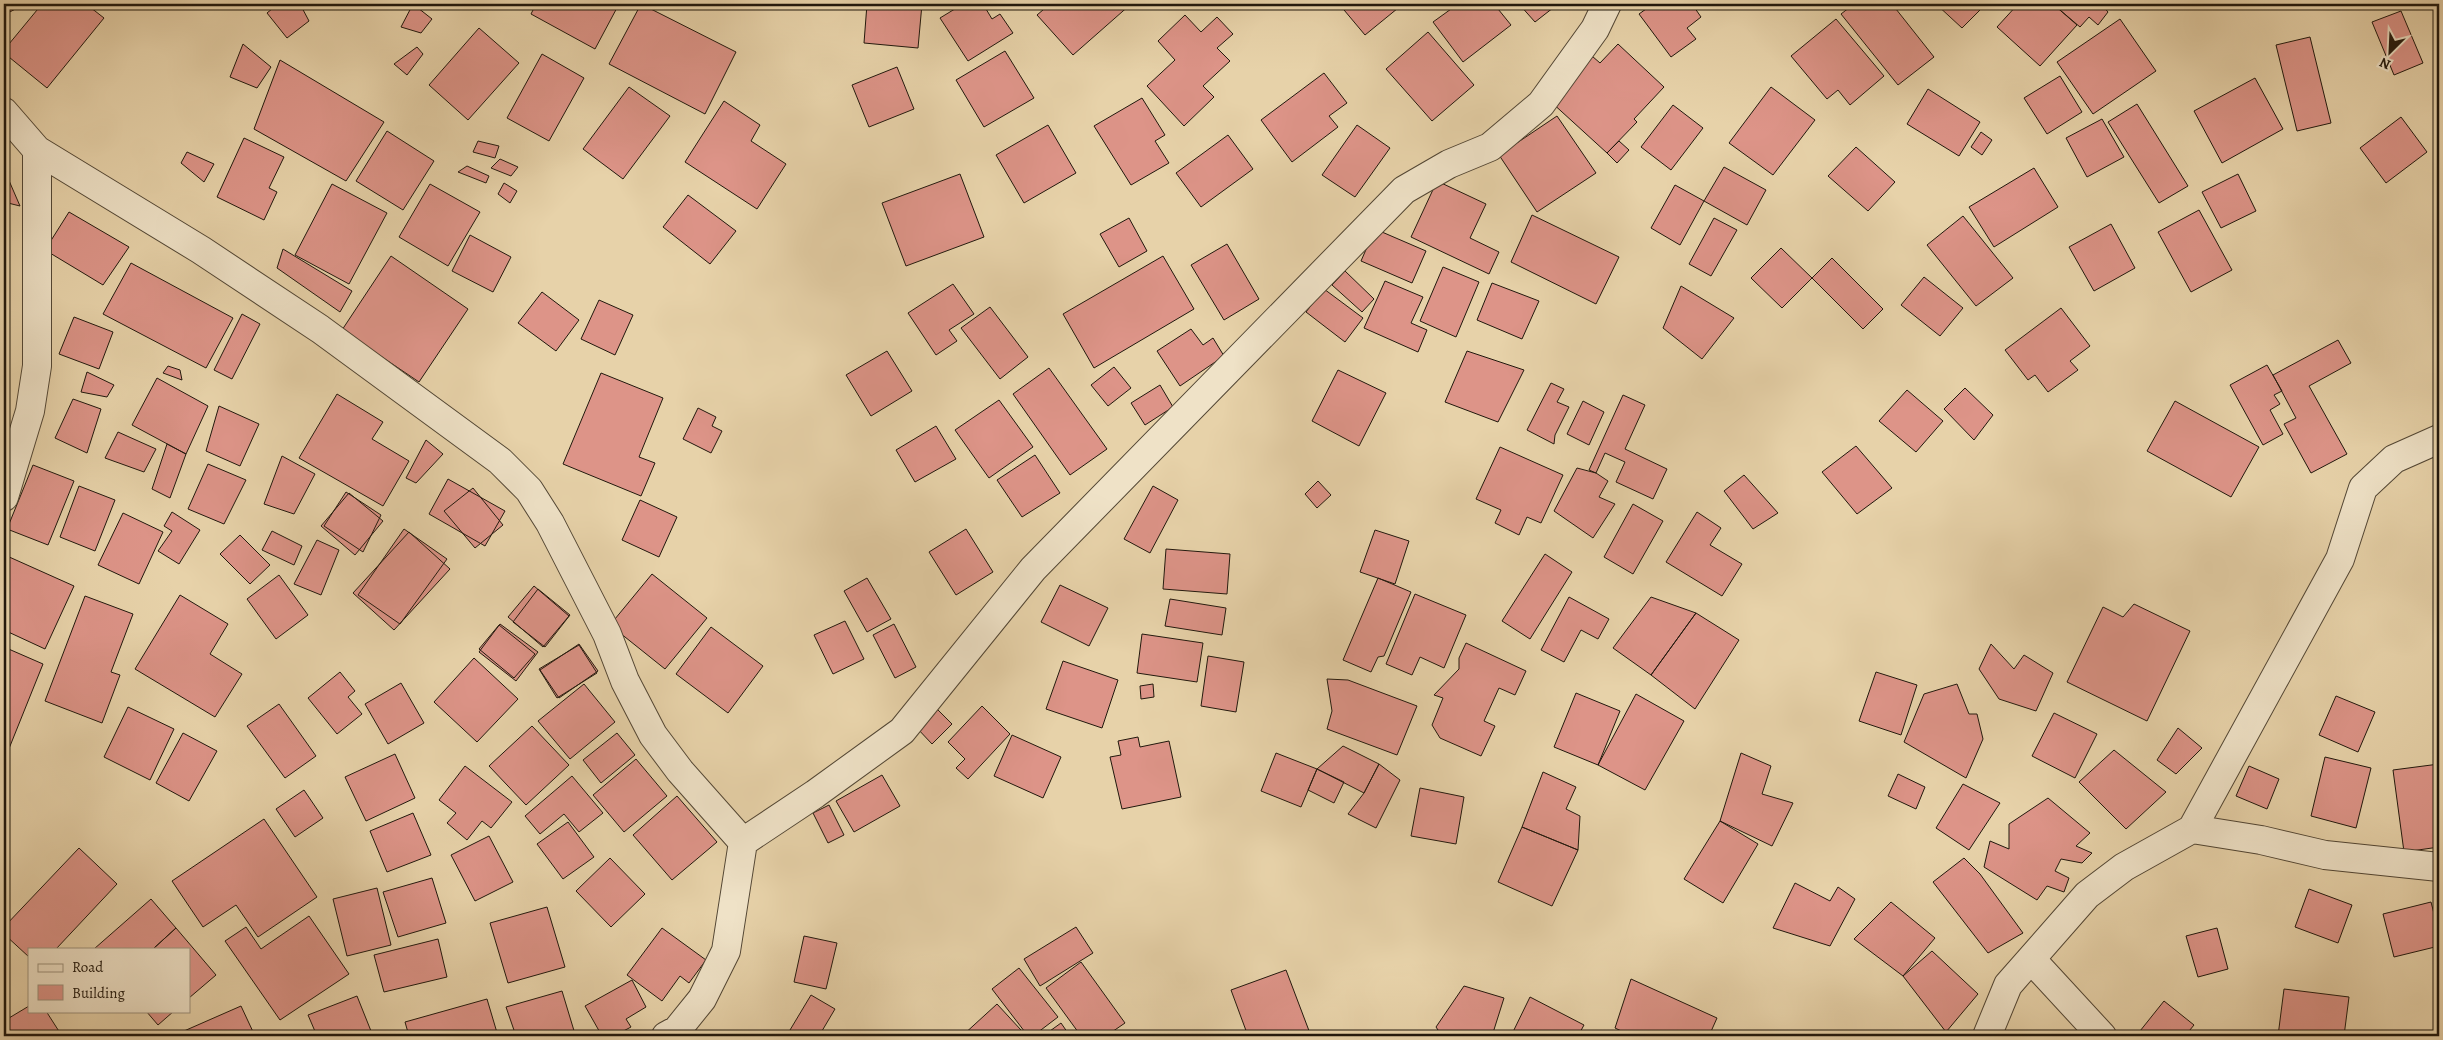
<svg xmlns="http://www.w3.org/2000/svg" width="2443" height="1040" font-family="Alegreya,serif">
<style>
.building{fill:#dd9488;stroke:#21180d}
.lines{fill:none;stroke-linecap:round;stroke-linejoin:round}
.street-casing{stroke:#524634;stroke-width:30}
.street{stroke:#efe2c7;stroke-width:28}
</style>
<rect width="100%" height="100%" fill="#e7d2a9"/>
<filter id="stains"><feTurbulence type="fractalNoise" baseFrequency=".004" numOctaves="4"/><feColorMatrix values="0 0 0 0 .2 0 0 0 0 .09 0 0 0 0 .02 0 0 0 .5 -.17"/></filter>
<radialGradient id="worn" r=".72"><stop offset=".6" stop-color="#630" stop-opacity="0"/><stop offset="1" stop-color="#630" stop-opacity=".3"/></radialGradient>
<path class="building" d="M4,4H25L4,15Z
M42,4H86L104,18L47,88L4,53V50Z
M278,4H300L309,21L287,38L267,13Z
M381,4H393L387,10Z
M413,4L432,19L421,33L401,27Z
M536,4H619L595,49L531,14Z
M641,4L736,52L705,114L609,64Z
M867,4H922L918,48L864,43Z
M963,4H983L992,19L1000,14L1013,33L968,61L940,18Z
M1050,4H1131L1073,55L1037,15Z
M1339,4H1403L1365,35Z
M1458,4H1494L1511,25L1463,62L1433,22Z
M1519,4H1558L1535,22Z
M1653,4H1692L1701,17L1687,28L1696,39L1671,57L1639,14Z
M1854,4H1892L1934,57L1898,85L1841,14Z
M1936,4H1986L1962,28Z
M2018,4H2053L2077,25L2040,66L1997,27Z
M2053,4H2101L2108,12L2098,25L2089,17L2080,27Z
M2275,4H2298L2275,7Z
M2401,11L2423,63L2394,75L2372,22Z
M1185,15L1201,32L1217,17L1233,34L1217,48L1230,61L1203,86L1214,97L1184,126L1147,86L1175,60L1158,41Z
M1836,19L1884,76L1850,105L1838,90L1827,99L1791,56Z
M2120,19L2156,71L2093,114L2057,62Z
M479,28L519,63L468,120L429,85Z
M1428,32L1474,85L1432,121L1386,69Z
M2310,37L2331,123L2297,131L2276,45Z
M243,44L271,67L257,88L230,77Z
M1618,44L1664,87L1634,119L1637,122L1607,153L1550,101L1592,56L1600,63Z
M417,47L423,54L407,75L394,64Z
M1005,51L1034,98L984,127L956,80Z
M542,54L584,78L549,141L507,118Z
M280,60L384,122L346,181L254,129Z
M897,67L914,109L869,127L852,85Z
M1324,73L1347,103L1329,116L1338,127L1292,162L1261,120Z
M2060,76L2082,112L2047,134L2024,98Z
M2255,78L2283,129L2222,163L2194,111Z
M629,87L670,116L623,179L583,149Z
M1771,87L1815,120L1773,175L1729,143Z
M1928,89L1980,122L1959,156L1907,124Z
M1142,98L1165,135L1155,141L1169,163L1131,185L1094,126Z
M724,101L760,125L751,141L786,164L757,209L685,162Z
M2137,104L2188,186L2159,203L2108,122Z
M1673,105L1703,128L1671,170L1641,147Z
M1557,116L1596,173L1537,212L1499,155Z
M2401,117L2427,152L2386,183L2360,148Z
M2102,119L2124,157L2087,177L2066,138Z
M1048,125L1076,173L1024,203L996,155Z
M1357,125L1390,148L1355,197L1322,175Z
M387,131L434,161L403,210L356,181Z
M1981,132L1992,140L1982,155L1971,147Z
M1228,135L1253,169L1201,207L1176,173Z
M244,138L284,157L269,188L277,192L264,220L217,197Z
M478,141L499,146L495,158L473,152Z
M1619,141L1629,150L1617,163L1607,153Z
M1856,147L1895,182L1868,211L1828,176Z
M187,152L214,164L204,182L181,163Z
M500,159L518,167L511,176L491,168Z
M467,166L489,176L486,183L458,172Z
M1724,167L1766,190L1747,225L1704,201Z
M2034,168L2058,207L1994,247L1969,207Z
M4,169L20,206L4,202Z
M960,174L984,237L906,266L882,203Z
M2238,174L2256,211L2221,228L2202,192Z
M1437,181L1486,204L1470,238L1499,252L1489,274L1411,237Z
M504,183L517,191L510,203L498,194Z
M332,184L387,213L349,284L295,255Z
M430,184L480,212L448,266L399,237Z
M1675,185L1704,201L1680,245L1651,228Z
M688,195L736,231L710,264L663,227Z
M2199,210L2232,270L2191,292L2158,232Z
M69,212L129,247L103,285L45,250Z
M1532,215L1619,257L1596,304L1511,262Z
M1963,216L2013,278L1976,306L1927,245Z
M1129,218L1147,251L1119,267L1100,234Z
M1714,218L1737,230L1711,276L1689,264Z
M2111,224L2135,268L2094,291L2069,247Z
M1375,229L1426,251L1412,283L1361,261Z
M470,235L511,257L493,292L452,271Z
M1227,244L1259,299L1224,320L1191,265Z
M1781,248L1812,278L1782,308L1751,278Z
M283,249L352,291L340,312L277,268Z
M391,256L468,309L419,382L342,330Z
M1163,256L1194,309L1094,368L1063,314Z
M1832,258L1883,309L1863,329L1812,278Z
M131,263L233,318L206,368L103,314Z
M1443,267L1479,282L1456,337L1420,321Z
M1345,271L1374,299L1362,312L1332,285Z
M1924,277L1963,308L1940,336L1901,305Z
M1385,281L1423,297L1411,323L1427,330L1418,352L1364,328Z
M1492,283L1539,301L1522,339L1477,320Z
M953,284L974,314L949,330L957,341L936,355L908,313Z
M1681,286L1734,318L1702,359L1663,328Z
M1324,289L1363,318L1345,342L1306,312Z
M542,292L579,320L556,351L518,323Z
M599,300L633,315L615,355L581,339Z
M990,307L1028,357L1000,379L961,328Z
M2061,308L2090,346L2070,361L2078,370L2048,392L2035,375L2028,380L2005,350Z
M242,314L260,324L232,379L214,370Z
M74,317L113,332L99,369L59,354Z
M1191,329L1203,345L1213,338L1224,356L1180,386L1157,351Z
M2338,340L2351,363L2309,386L2347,454L2311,473L2284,424L2296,418L2273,375Z
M887,351L912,391L871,416L846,375Z
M1467,351L1524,370L1498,422L1445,402Z
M2267,365L2282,391L2274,395L2280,404L2270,410L2283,434L2263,445L2230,385Z
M168,366L180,370L182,380L163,373Z
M1114,367L1131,388L1108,406L1091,385Z
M1049,368L1107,449L1070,475L1013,394Z
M1338,370L1386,393L1359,446L1312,421Z
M87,372L114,385L107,397L81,392Z
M601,373L663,398L639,457L655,463L641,496L563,464Z
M157,378L208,406L186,454L132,425Z
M1551,383L1564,389L1557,402L1569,407L1555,435L1554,444L1527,430Z
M1160,385L1173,407L1145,425L1131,403Z
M1965,388L1993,415L1974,440L1944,409Z
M1907,390L1943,421L1916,452L1879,421Z
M337,394L383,422L372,439L409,461L383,506L299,458Z
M1623,395L1645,405L1625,449L1667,469L1653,499L1616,482L1625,462L1605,453L1596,473L1589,470Z
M73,399L101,409L87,453L55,438Z
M999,400L1033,447L989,478L955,430Z
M1583,401L1604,412L1589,445L1567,434Z
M2175,401L2259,447L2231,497L2147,451Z
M219,406L259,424L240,466L206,451Z
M698,408L716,417L712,426L722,431L711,453L683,439Z
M936,426L956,459L915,482L896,450Z
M118,432L156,449L144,472L105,458Z
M426,440L443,454L416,483L406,478Z
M167,444L186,454L170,498L152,489Z
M1856,446L1892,488L1857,514L1822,472Z
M1500,447L1563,475L1541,523L1527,517L1519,535L1495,523L1501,510L1476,499Z
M1035,455L1060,493L1022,517L997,480Z
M282,456L315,474L294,514L264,504Z
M208,464L246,480L224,524L188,509Z
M33,465L74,481L48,545L7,529Z
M1577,468L1596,473L1608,481L1599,497L1615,504L1593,538L1554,511Z
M1744,475L1778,513L1753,529L1724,491Z
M448,479L505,511L485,546L429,514Z
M1318,481L1331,495L1317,508L1305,494Z
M79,486L115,500L95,551L60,537Z
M1153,486L1178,500L1150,553L1124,539Z
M473,488L503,525L475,548L444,511Z
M346,492L381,515L363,552L324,526Z
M349,493L383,521L355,555L321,526Z
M640,500L677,517L659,557L622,540Z
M1633,504L1663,521L1633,574L1604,557Z
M172,512L200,530L179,564L158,551L172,531L164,526Z
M1697,512L1721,528L1710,545L1742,564L1722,596L1666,562Z
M123,513L163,532L139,584L98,565Z
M404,529L447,559L400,624L358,595Z
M966,529L993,572L956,595L929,552Z
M1375,530L1409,541L1395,584L1360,572Z
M272,531L302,546L294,565L262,550Z
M409,532L450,569L394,630L353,593Z
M240,535L270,565L250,584L220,554Z
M317,540L339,550L321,595L294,584Z
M1166,549L1230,554L1227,594L1163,589Z
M1545,554L1572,572L1530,639L1502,621Z
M7,556L74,586L45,649L4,630V564Z
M652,574L707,618L665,669L610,625Z
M279,575L308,615L276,639L247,599Z
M867,578L891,619L867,632L844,591Z
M1378,578L1411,592L1384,656L1378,657L1371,672L1343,660Z
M1060,585L1108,608L1089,646L1041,622Z
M534,586L569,616L543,647L508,617Z
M538,589L570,615L545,647L513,622Z
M1415,594L1466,615L1444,668L1420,657L1412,675L1386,664Z
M180,595L228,624L210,654L242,674L215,717L135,669Z
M85,596L133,614L111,672L120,675L102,723L45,701Z
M1569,597L1609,619L1598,639L1581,630L1564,662L1541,650Z
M1651,597L1696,613L1651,675L1613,648Z
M1170,599L1226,608L1222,635L1165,626Z
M2134,604L2190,631L2147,721L2067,682L2103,607L2123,617Z
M1696,613L1739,640L1695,709L1651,675Z
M845,621L864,659L833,674L814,635Z
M500,624L538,652L516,681L479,652Z
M894,624L916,667L895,678L873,635Z
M499,625L535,654L514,678L479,649Z
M711,627L763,666L728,713L676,674Z
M1142,634L1203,643L1197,682L1137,673Z
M1466,643L1526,671L1515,695L1499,688L1484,721L1495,726L1481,756L1440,738L1432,725L1443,698L1434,695L1459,669V658Z
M579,644L598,671L559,698L540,670Z
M1991,644L2014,669L2024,655L2053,673L2036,711L1999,699L1979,669Z
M579,645L597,673L557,698L539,669Z
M4,647L43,664L4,761Z
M1208,656L1244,662L1236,712L1201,706Z
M474,658L518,699L477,742L434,702Z
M1063,661L1118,680L1102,728L1046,709Z
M340,672L355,691L348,697L362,714L337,734L308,698Z
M1876,672L1917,685L1901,735L1859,721Z
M1327,679L1348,680L1417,706L1397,755L1327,729L1332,711Z
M401,683L424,723L388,744L365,704Z
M584,684L615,722L570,759L538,721Z
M1153,684L1154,697L1141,699L1140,686Z
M1957,684L1969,714H1977L1983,739L1966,778L1904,742L1924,694Z
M1576,693L1620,711L1598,765L1554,747Z
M1636,694L1684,721L1645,790L1598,765Z
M2336,696L2375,712L2358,752L2319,735Z
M279,704L316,756L285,778L247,726Z
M982,706L1010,734L968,779L956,768L965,759L948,742Z
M128,707L174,729L150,780L104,757Z
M936,708L952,724L932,744L916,727Z
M2054,713L2097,734L2075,778L2032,756Z
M532,726L569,765L526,805L489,766Z
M2178,728L2202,748L2176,774L2157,760Z
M183,733L217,751L189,801L156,783Z
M617,733L635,755L601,783L583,760Z
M1012,735L1061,757L1043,798L994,776Z
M1138,737L1140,747L1169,741L1181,797L1122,809L1110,757L1121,755L1118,741Z
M1343,746L1379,764L1364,793L1317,769Z
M2114,750L2166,792L2126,829L2079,782Z
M1276,753L1317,769L1301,807L1261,791Z
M1741,753L1771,766L1762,794L1793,803L1772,846L1720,821Z
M395,754L415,798L366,821L345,777Z
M2325,757L2371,768L2356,828L2311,816Z
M636,759L667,796L624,832L593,795Z
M1379,764L1400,780L1376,828L1348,814L1364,793Z
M2439,764V847L2404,852L2393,770Z
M465,766L512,802L491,828L482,821L467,840L447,823L456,813L439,800Z
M2249,766L2279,779L2267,809L2236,796Z
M1317,769L1344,782L1334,803L1308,790Z
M1543,772L1576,787L1566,809L1580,816L1578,850L1522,827Z
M1898,774L1925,787L1916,809L1888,796Z
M882,775L900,806L854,832L836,801Z
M572,776L603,813L579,832L564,814L540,834L525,816Z
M1963,784L2000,803L1969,850L1936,828Z
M1420,788L1464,797L1456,844L1411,836Z
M304,790L323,818L295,837L276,809Z
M677,796L717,842L672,880L633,835Z
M2048,798L2090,833L2076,846L2092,853L2082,863L2061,859L2055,871L2069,878L2064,892L2047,886L2037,900L1984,867L1990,841L2009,849V824Z
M829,805L844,835L828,843L813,813Z
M413,813L431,855L387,872L370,831Z
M264,819L317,897L258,937L236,905L203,927L172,881Z
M1720,821L1758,844L1723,903L1684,879Z
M568,822L594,857L563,879L537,844Z
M1522,827L1578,850L1552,906L1498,882Z
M489,836L513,882L475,901L451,855Z
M79,848L117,884L56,949H29V957L4,934V927Z
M610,858L645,894L611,927L576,891Z
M1964,858L1980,874L2023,933L1988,953L1933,882Z
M432,878L446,923L398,937L383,892Z
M1795,883L1830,901L1838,887L1855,899L1830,946L1773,928Z
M377,888L391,945L347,956L333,899Z
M2309,889L2352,905L2338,943L2295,927Z
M151,899L176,928L153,949H94Z
M1891,902L1935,938L1903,976L1854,939Z
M2431,902L2439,933V946L2394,957L2383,914Z
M547,907L565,967L508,983L490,923Z
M309,916L349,974L280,1020L225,941L246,927L261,949Z
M1076,927L1093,953L1040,986L1024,959Z
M176,928L216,975L189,998V949H153Z
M662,928L706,960L689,983L680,976L662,1001L627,975Z
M2217,928L2228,969L2198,977L2186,936Z
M804,936L837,943L826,989L794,982Z
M438,939L447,977L384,992L374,955Z
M1932,951L1978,994L1946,1032L1903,976Z
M1081,962L1125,1023L1106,1036H1081L1046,988Z
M1019,968L1058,1017L1033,1036H1028L992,989Z
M1286,970L1311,1036H1248L1231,990Z
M1631,979L1717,1018L1709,1036H1632L1615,1028Z
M632,980L646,1007L626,1019L631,1027L614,1036H602L585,1006Z
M1464,986L1504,998L1492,1036H1442L1436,1027Z
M2284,989L2349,997L2344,1036H2278Z
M562,991L575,1034L568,1036H516L506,1007Z
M811,995L835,1009L819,1036H800L790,1030Z
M357,996L373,1036H317L308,1015Z
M1530,997L1584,1025L1578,1036H1511Z
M487,999L498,1036H409L405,1022Z
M2164,1001L2194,1025L2185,1036H2146L2140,1031Z
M997,1004L1021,1030L1013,1036H962Z
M29,1006V1011H46L62,1036H4V1021Z
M241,1006L255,1036H186L184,1031Z
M146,1011H174L158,1025Z
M1061,1023L1070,1036H1043Z
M1602,1031L1615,1036H1600Z"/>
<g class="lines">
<defs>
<path id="street" d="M4,112L37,150L201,250L320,329L500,461L529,490L550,523L607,634L625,681L653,735L680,771L743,842
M4,497L30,411L37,366V150
M2192,829L2261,840L2325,855L2439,867
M2031,959L2102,1036
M666,1036L677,1030L702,999L726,951L743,842L815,794L902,731L1033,569L1404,190L1449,164L1490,147L1541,104L1595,29L1607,4
M1987,1036L2008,985L2087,895L2124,867L2192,829L2340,559L2363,488L2394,459L2439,439"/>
</defs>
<use href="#street" class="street-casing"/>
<use href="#street" class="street"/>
</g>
<rect width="2443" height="1040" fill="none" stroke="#e7d2a9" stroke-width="20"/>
<rect x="5" y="5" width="2433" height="1030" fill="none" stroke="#21180d" stroke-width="2.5"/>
<rect x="10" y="10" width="2423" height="1020" fill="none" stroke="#21180d"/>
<rect x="28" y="948" width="162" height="65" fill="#efe2c7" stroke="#9d917d"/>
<rect x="38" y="964" width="25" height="8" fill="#efe2c7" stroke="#9d917d"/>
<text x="72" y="972" font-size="15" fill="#21180d">Road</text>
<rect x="38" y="985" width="25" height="15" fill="#dd9488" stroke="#9d917d"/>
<text x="72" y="998" font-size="15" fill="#21180d">Building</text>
<g transform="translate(2390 52) rotate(204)" stroke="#efe2c7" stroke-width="4" paint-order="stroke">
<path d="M0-4L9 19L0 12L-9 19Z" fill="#21180d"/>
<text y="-8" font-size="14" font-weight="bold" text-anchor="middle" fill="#21180d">N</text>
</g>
<rect width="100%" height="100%" filter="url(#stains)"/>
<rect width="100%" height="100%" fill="url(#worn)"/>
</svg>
